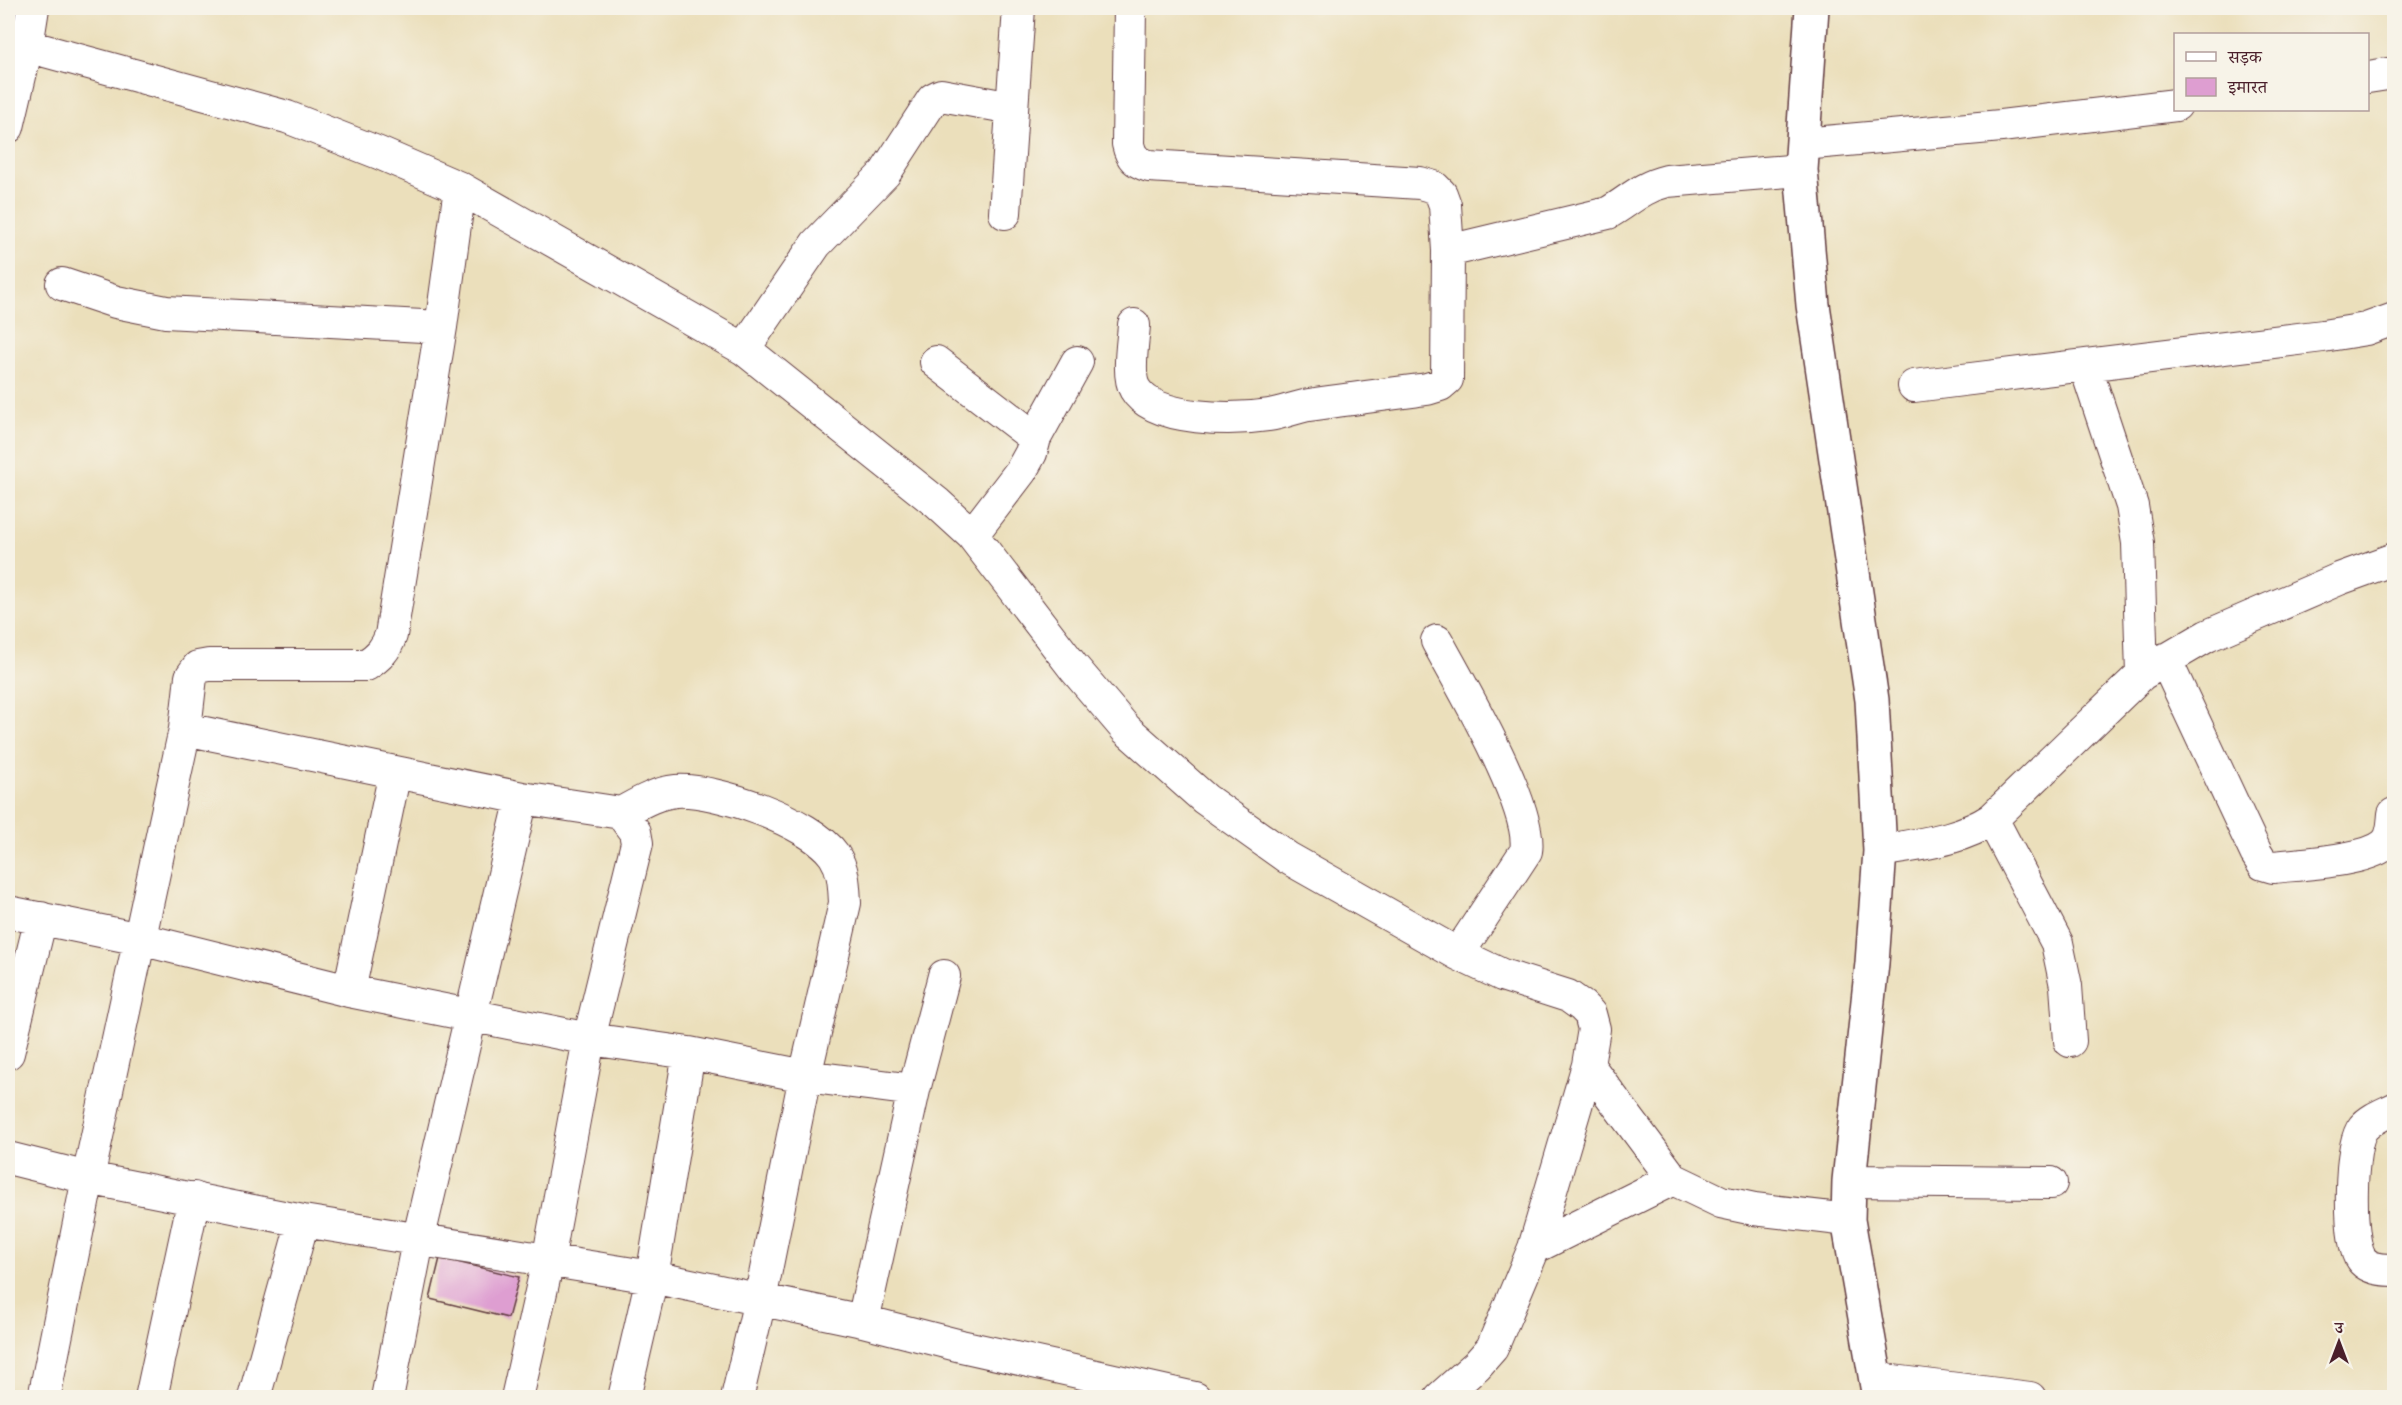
<svg xmlns="http://www.w3.org/2000/svg" width="2402" height="1405" font-family="'Sorts Mill Goudy','Noto Serif Devanagari',serif">
<style>
.building{fill:#de9ed1}
.lines{fill:none;stroke-linecap:round;stroke-linejoin:round}
.street-casing{stroke:#623c41;stroke-width:34}
.secondary-casing{stroke:#623c41;stroke-width:36}
.street{stroke:#fff;stroke-width:32}
.secondary{stroke:#fff;stroke-width:33}
</style>
<rect width="100%" height="100%" fill="#f7f3e8"/>
<filter id="ink" filterUnits="userSpaceOnUse"><feTurbulence type="fractalNoise" baseFrequency=".0167" numOctaves="2"/><feDisplacementMap in="SourceGraphic" scale="12" xChannelSelector="R" yChannelSelector="G"/><feConvolveMatrix kernelMatrix="1 2 1 2 8 2 1 2 1" color-interpolation-filters="sRGB"/></filter>
<filter id="wash" filterUnits="userSpaceOnUse"><feTurbulence type="fractalNoise" baseFrequency=".008" numOctaves="4" result="noise"/><feDisplacementMap in="SourceGraphic" scale="24" xChannelSelector="R" yChannelSelector="G"/><feGaussianBlur stdDeviation="1.35" result="paint"/><feColorMatrix in="noise" values="0 0 0 0 0 0 0 0 0 0 0 0 0 0 0 0 0 1.4 0 .05"/><feComposite in="paint" operator="in"/></filter>
<g filter="url(#wash)">
<rect width="100%" height="100%" fill="#ebdfbb"/>
<g id="blocks">
<path class="building" d="M440,1258L519,1277L508,1318L430,1299Z"/>
</g>
</g>
<g filter="url(#ink)">
<use href="#blocks" fill-opacity="0" stroke="#623c41" stroke-width="1.5"/>
<g class="lines">
<defs>
<path id="street" d="M1130,8L1128,144C1131,158 1136,162 1149,166L1420,183L1434,187L1441,194L1445,205L1448,251L1447,379L1440,385L1427,389C1388,394 1348,399 1309,405C1296,407 1283,413 1269,415C1236,420 1154,422 1135,389C1127,376 1133,341 1134,325
M27,46L287,117L379,153L460,188L744,349L937,503L972,535L1074,668L1126,729L1205,799L1288,858L1458,954L1502,975L1568,996L1582,1006L1590,1014L1594,1029L1588,1065L1534,1248L1492,1348L1477,1365L1440,1398
M2368,77L2394,73
M8,127L27,46L33,8
M1803,144L2001,126L2176,105
M1005,213L1019,8
M1448,251L1608,213C1631,200 1639,188 1667,181L1801,170
M62,284L116,302L166,312L441,327
M744,349L816,244L885,173L933,99L941,95L1012,108
M936,362L1035,438
M2085,365L2132,506L2138,543L2142,674
M1914,386L2323,336L2366,329L2394,319
M972,535L1021,471L1031,453L1035,438L1077,362
M1437,641C1460,684 1534,808 1526,851L1458,954
M2165,659L2256,853L2263,864L2273,867C2300,864 2365,861 2384,845C2393,838 2393,824 2394,814
M185,729L191,677L198,667L209,665H366C379,657 386,649 391,635L441,327L460,188
M621,813C638,804 655,793 676,791C715,788 811,822 834,855C844,870 844,885 845,903L805,1076L760,1300L737,1398
M1992,819L2057,943L2066,986L2070,1041
M1880,851C1918,844 1959,841 1992,819L2142,674L2207,636L2339,579L2394,559
M8,912L140,939L349,991L589,1039L689,1053L805,1076L914,1090
M349,991L395,772
M8,1053L41,918
M1588,1065L1673,1179L1721,1202L1754,1209L1848,1220
M2394,1109C2384,1114 2370,1119 2363,1128C2349,1145 2348,1241 2361,1259C2368,1269 2383,1270 2394,1270
M8,1158L88,1178L303,1221L652,1277L863,1321L961,1346L1195,1398
M1849,1181L2051,1183
M1534,1248L1673,1179
M863,1321L914,1090L944,976
M1877,1379L2030,1398
M44,1398L88,1178L185,729L522,798L621,813L635,832L637,843L589,1039L548,1261L517,1398
M151,1398L194,1198
M254,1398L303,1221
M387,1398L418,1241L522,798
M624,1398L652,1277L689,1053"/>
<path id="secondary" d="M1812,8L1801,170L1813,305L1872,700L1880,851L1872,963L1849,1181L1848,1220L1879,1398"/>
</defs>
<use href="#street" class="street-casing"/>
<use href="#secondary" class="secondary-casing"/>
<use href="#street" class="street"/>
<use href="#secondary" class="secondary"/>
</g>
</g>
<rect width="2402" height="1405" fill="none" stroke="#f7f3e8" stroke-width="30"/>
<rect x="2174" y="33" width="195" height="78" fill="#f7f3e8" stroke="#b29e9c" stroke-width="1.5"/>
<rect x="2186" y="52" width="30" height="9" fill="#ffffff" stroke="#b29e9c" stroke-width="1.5"/>
<text x="2228" y="63" font-size="18" fill="#4a1f2b">सड़क</text>
<rect x="2186" y="78" width="30" height="18" fill="#de9ed1" stroke="#b29e9c" stroke-width="1.5"/>
<text x="2228" y="93" font-size="18" fill="#4a1f2b">इमारत</text>
<g transform="translate(2339 1342)" stroke="#f7f3e8" stroke-width="4.5" paint-order="stroke">
<path d="M0-4.5L10 22L0 15L-10 22Z" fill="#4a1f2b"/>
<text y="-9" font-size="16" font-weight="bold" text-anchor="middle" fill="#4a1f2b">उ</text>
</g>
</svg>
